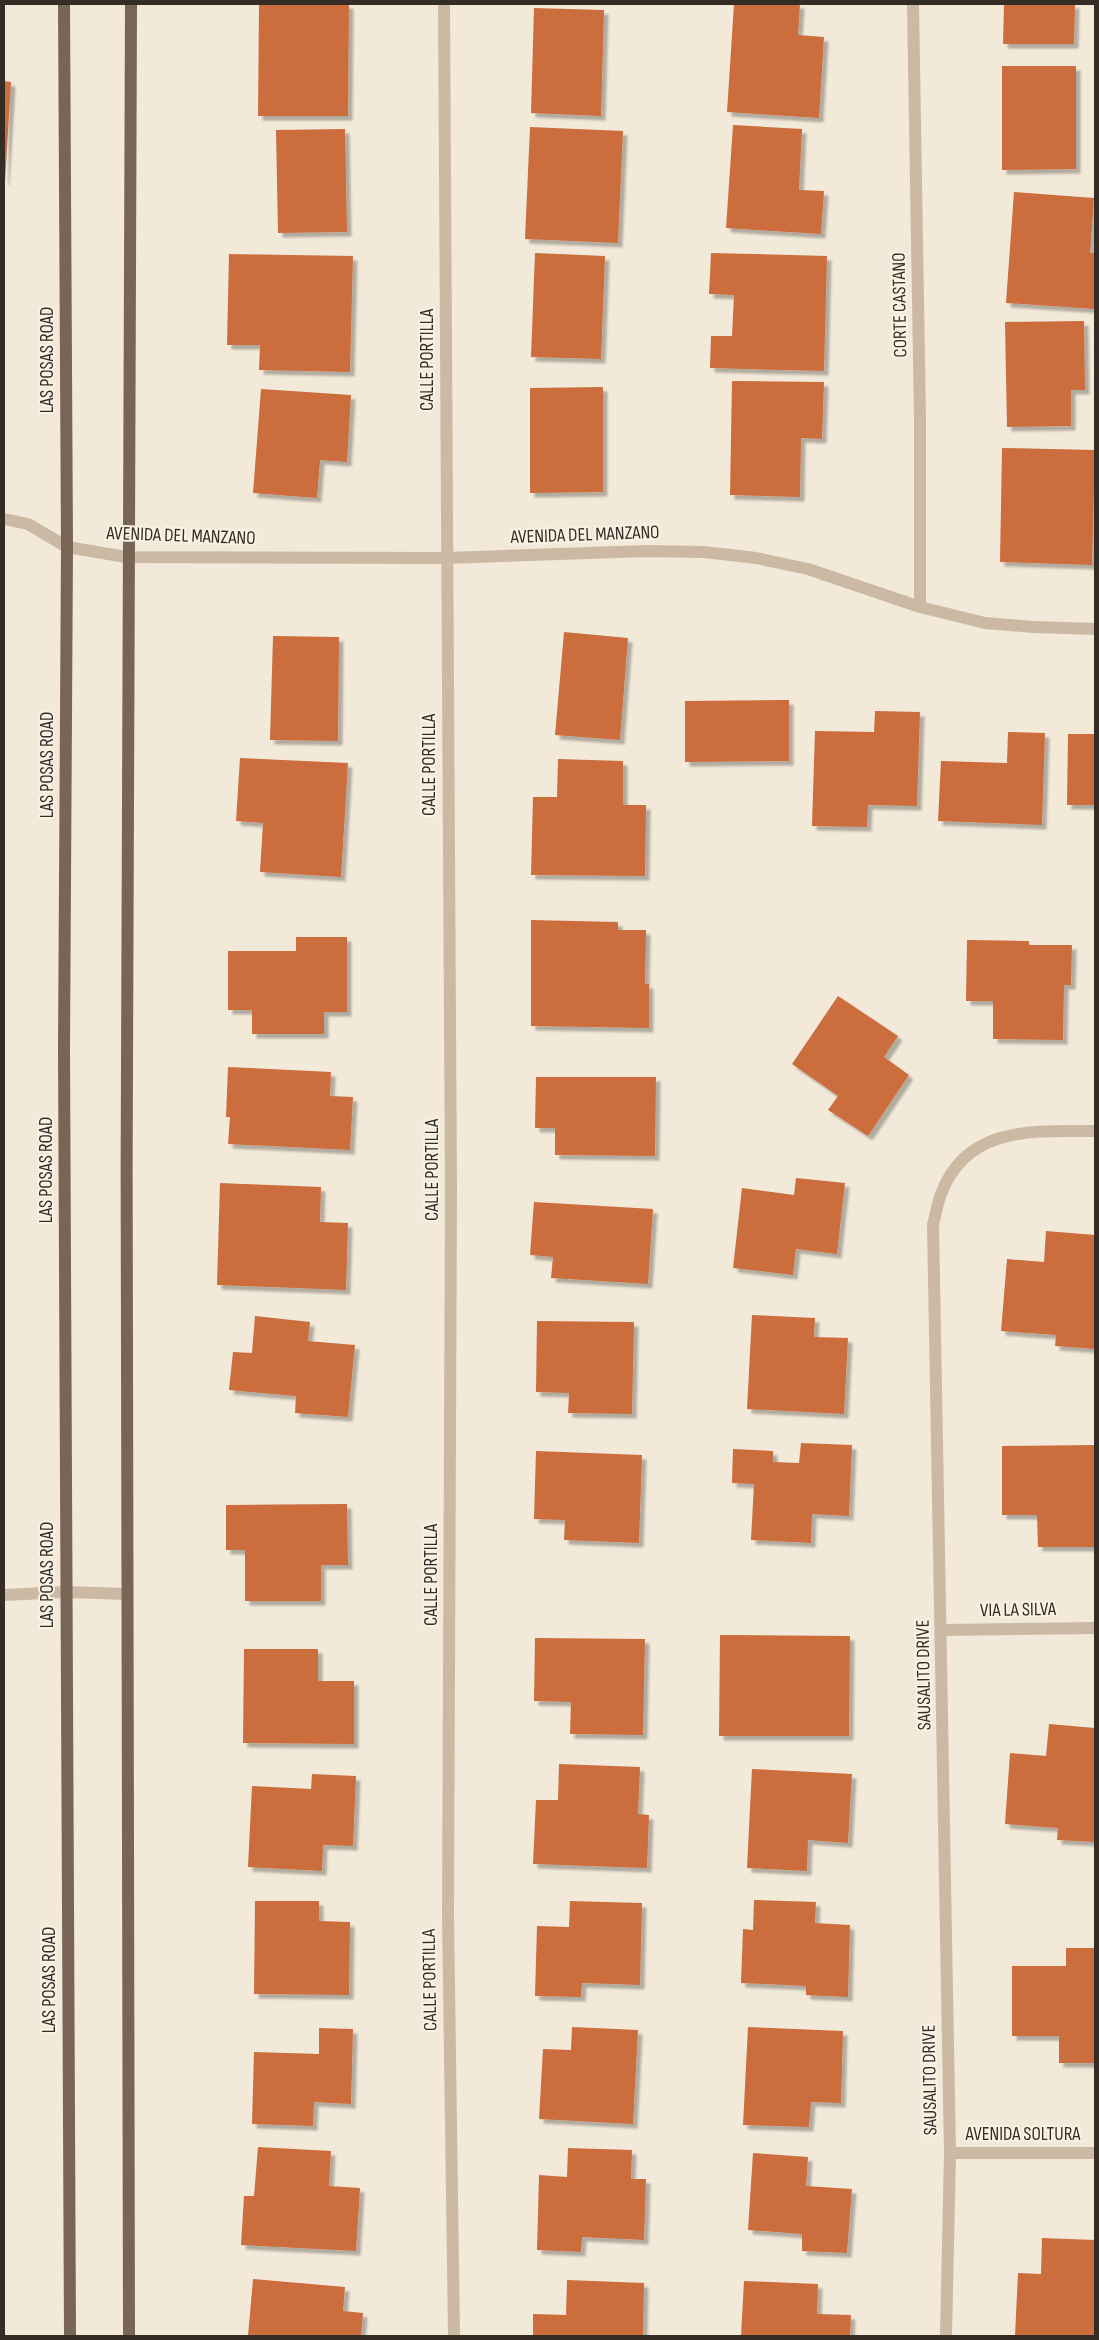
<svg xmlns="http://www.w3.org/2000/svg" width="1099" height="2340" font-family="'Sofia Sans Condensed',sans-serif">
<style>
.building{fill:#cb6d3e;filter:url(#shadow)}
.lines{fill:none;stroke-linecap:round;stroke-linejoin:round}
.minor{stroke:#cbb9a4;stroke-width:12}
.major{stroke:#786556;stroke-width:12}
.labels{text-anchor:middle;dominant-baseline:central;stroke-width:4;stroke-linejoin:round;paint-order:stroke}
.street-label{font-size:19px;fill:#362c26;stroke:#faf2e5}
</style>
<defs>
<filter id="shadow"><feDropShadow dx="4.5" dy="4.5" stdDeviation="1" flood-color="#0004"/></filter>
</defs>
<rect width="100%" height="100%" fill="#f2e9d9"/>
<path class="building" d="M259,4H349L348,116H258Z
M734,4H800L798,35L824,37L819,118L727,112Z
M1004,4H1075L1074,44H1003Z
M534,8L604,10L601,116L531,113Z
M1002,66H1076V169L1002,170Z
M4,81L11,82L5,181H4Z
M733,125L802,129L799,190L824,191L821,234L726,228Z
M530,127L623,131L618,243L525,239Z
M345,129L347,232L278,233L276,130Z
M1014,192L1094,198L1090,253H1095V309L1006,303Z
M535,253L605,256L601,359L531,357Z
M711,253L827,256L824,371L710,368L711,336H732L734,295L709,294Z
M229,254L353,256L350,372L259,370L260,345H227Z
M1084,321L1085,390H1071V426L1007,427L1005,322Z
M732,381L824,382L822,439L801,438L800,497L730,495Z
M603,387V492L530,493V388Z
M261,389L351,395L347,462L320,460L317,498L253,493Z
M1002,448L1095,450L1092,565L1000,562Z
M564,632L628,638L620,740L555,735Z
M273,636L339,637L338,741L270,740Z
M789,700V761L685,762V701Z
M875,711L920,712L917,806L868,805L867,827L812,826L815,731L874,732Z
M1008,732L1045,733L1042,825L938,821L941,761L1007,763Z
M1068,734H1095V805H1067Z
M240,758L348,763L341,877L260,872L263,823L236,821Z
M558,759L623,761V805H646L645,876L531,875L533,797H557Z
M531,920L618,922V930H646L645,984H649V1028L531,1026Z
M296,937H347V1012H324V1034H252V1010H228V951H296Z
M967,940L1029,941V945H1072L1071,985H1064L1063,1040L993,1039V1001H966Z
M838,996L898,1036L884,1057L909,1075L868,1136L828,1110L838,1096L792,1064Z
M228,1067L331,1072L330,1096L353,1097L350,1150L228,1144L230,1117H226Z
M536,1077H656L655,1156L555,1155V1128H535Z
M796,1178L845,1183L837,1254L796,1249L793,1275L733,1268L742,1188L794,1195Z
M220,1183L321,1187L320,1222L348,1223L346,1290L217,1285Z
M534,1202L653,1209L648,1284L551,1278L553,1257L530,1255Z
M1046,1231L1095,1235V1349L1055,1346L1056,1335L1001,1331L1007,1259L1044,1262Z
M752,1315L815,1318L814,1337L848,1338L844,1414L747,1409Z
M255,1316L310,1322L308,1341L355,1345L348,1417L295,1413L296,1396L229,1390L233,1352L252,1353Z
M537,1321L634,1322L632,1414L568,1413L569,1393L536,1392Z
M801,1443L852,1445L849,1516L812,1514L811,1543L751,1540L754,1484L732,1483L733,1449L773,1451V1462L799,1463Z
M1095,1445V1547H1038L1037,1515H1002V1446Z
M536,1451L642,1455L639,1543L564,1540L565,1520L534,1519Z
M347,1504L348,1565H321V1601H245V1550H226V1505Z
M720,1635L850,1636L849,1736H719Z
M535,1638L645,1639L643,1735L570,1734L571,1702L534,1701Z
M244,1649H318V1681H354V1744L243,1743Z
M1049,1724L1095,1728V1842L1057,1840L1058,1828L1005,1824L1010,1753L1046,1756Z
M559,1764L640,1767L638,1814L649,1815L647,1868L533,1864L536,1800H558Z
M752,1769L852,1774L848,1843L808,1840L807,1871L747,1868Z
M312,1774L356,1776L353,1846L323,1845L322,1871L248,1867L252,1786L311,1789Z
M754,1900L816,1902L815,1923L850,1925L848,1997L806,1995V1986L741,1983L743,1929L753,1930Z
M255,1901H319V1921L350,1922L349,1995L254,1994Z
M570,1901L642,1903L640,1985L582,1983L581,1997L535,1996L537,1926L569,1927Z
M1066,1948H1095V2063H1059V2036H1012V1966H1066Z
M572,2027L638,2030L633,2124L539,2119L543,2049L571,2050Z
M748,2027L843,2031L841,2103L811,2102L809,2127L743,2125Z
M319,2028L353,2029L351,2104L314,2102L313,2126L252,2124L254,2052L319,2054Z
M258,2147L331,2151L329,2186L360,2188L356,2251L241,2245L244,2196H254Z
M568,2148L632,2150L631,2179H646L644,2240L582,2237L581,2252L537,2250L539,2175L567,2177Z
M753,2153L808,2157L806,2186L852,2189L847,2253L802,2251V2234L748,2230Z
M1042,2238L1095,2240V2336H1015L1018,2273L1041,2274Z
M253,2279L345,2287L343,2311L363,2313L361,2336H248Z
M567,2280L644,2283L643,2336H533V2314L566,2315Z
M744,2281L818,2284L817,2314L851,2315L850,2336H741Z"/>
<g class="lines">
<path class="minor" d="M444,4L451,1190L448,1914L454,2336
M913,4L920,419V607
M4,519L28,524L67,547L126,557L447,558L647,551L704,552L756,558L808,569L920,607L985,623L1034,627L1095,629
M4,1595L66,1592L126,1594
M942,1630L1095,1628
M950,2153H1095
M946,2336L950,2153L933,1224C936,1215 937,1204 941,1194C967,1125 1035,1131 1095,1131"/>
<path class="major" d="M64,4L67,547L64,1049L70,2336
M129,2336C126,1559 125,781 131,4"/>
</g>
<g class="labels">
<g class="street-label">
<text transform="translate(900 305) rotate(-91)">CORTE CASTANO</text>
<text transform="translate(47 360) rotate(-90)">LAS POSAS ROAD</text>
<text transform="translate(427 360) rotate(-90)">CALLE PORTILLA</text>
<text transform="translate(585 535) rotate(-2)">AVENIDA DEL MANZANO</text>
<text transform="translate(181 536) rotate(2)">AVENIDA DEL MANZANO</text>
<text transform="translate(47 765) rotate(-90)">LAS POSAS ROAD</text>
<text transform="translate(429 765) rotate(-90)">CALLE PORTILLA</text>
<text transform="translate(46 1170) rotate(-90)">LAS POSAS ROAD</text>
<text transform="translate(432 1170) rotate(-90)">CALLE PORTILLA</text>
<text transform="translate(47 1575) rotate(-90)">LAS POSAS ROAD</text>
<text transform="translate(431 1575) rotate(-90)">CALLE PORTILLA</text>
<text transform="translate(1018 1610) rotate(-1)">VIA LA SILVA</text>
<text transform="translate(924 1675) rotate(-91)">SAUSALITO DRIVE</text>
<text transform="translate(49 1980) rotate(-90)">LAS POSAS ROAD</text>
<text transform="translate(430 1980) rotate(-91)">CALLE PORTILLA</text>
<text transform="translate(930 2080) rotate(-91)">SAUSALITO DRIVE</text>
<text x="1023" y="2134">AVENIDA SOLTURA</text>
</g>
</g>
<rect width="1099" height="2340" fill="none" stroke="#362c26" stroke-width="10"/>
</svg>
